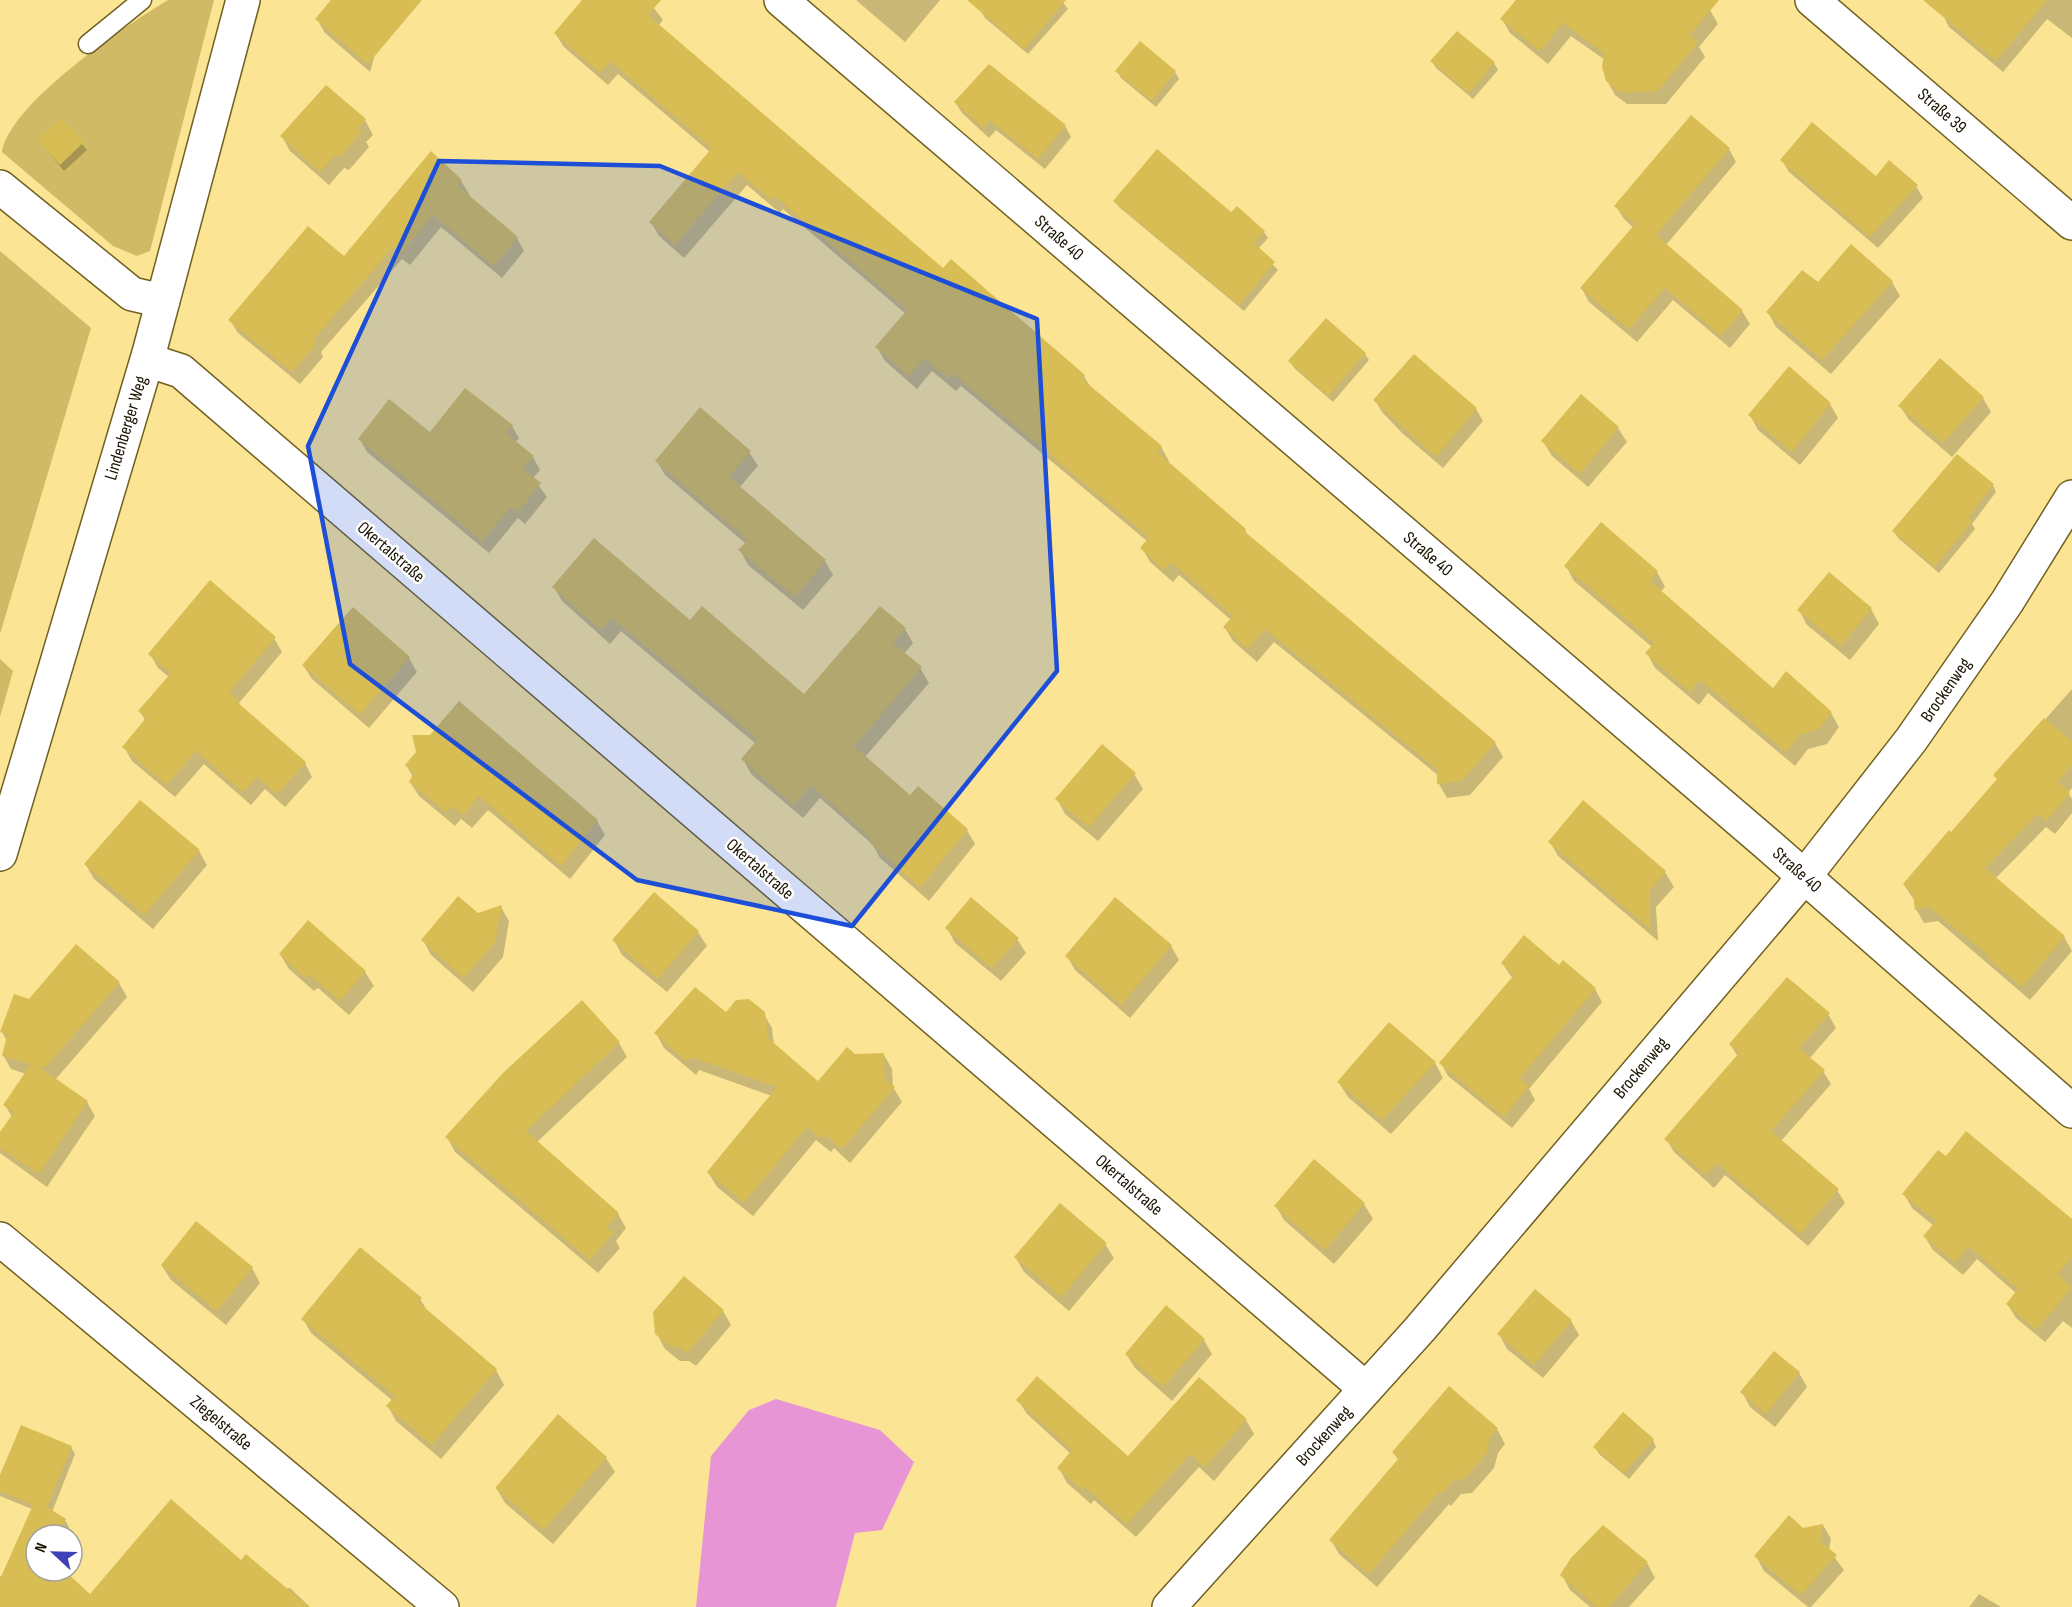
<svg xmlns="http://www.w3.org/2000/svg" width="2072" height="1607" font-family="'Sofia Sans Condensed',sans-serif">
<style>
.green{fill:#d0ba66}
.water{fill:#e895d6}
.shadow{fill:#0003}
.building{fill:#d8bd54}
.lines{fill:none;stroke-linecap:round;stroke-linejoin:round}
.service-casing{stroke:#706022;stroke-width:21}
.minor-casing{stroke:#706022;stroke-width:36}
.service{stroke:#fff;stroke-width:18}
.minor{stroke:#fff;stroke-width:33}
.marked{fill:#1d4ed8;fill-opacity:0.2;stroke:#1d4ed8;stroke-width:4.5;stroke-linejoin:round}
.labels{text-anchor:middle;dominant-baseline:central;stroke-width:5;stroke-linejoin:round;paint-order:stroke}
.street-label{font-size:18px;fill:#1a1300;stroke:#fff}
</style>
<rect width="100%" height="100%" fill="#fbe594"/>
<path class="green" d="M168,0H214L150,251L137,256L113,246L2,152C10,103 125,26 168,0Z
M0,251L91,328L0,634Z
M0,659L13,671L0,717Z"/>
<path class="water" d="M776,1399L880,1430L914,1462L882,1530L855,1533L836,1607H696L711,1456L749,1410Z"/>
<path class="shadow" d="M333,0H391L370,72L325,33L317,19Z
M584,0H648L663,20L658,26L943,270L951,261L1084,376L1091,388L1161,447L1169,461L1167,463L1245,530L1249,537L1495,743L1503,757L1470,795L1447,798L1439,784V776L1274,642L1257,662L1233,641L1225,628L1231,620L1179,575L1173,582L1150,562L1142,548L1147,541L961,386L956,391L932,371L917,389L885,361L877,347L906,314L783,209L780,213L747,185L684,258L659,236L651,222L711,153L618,74L608,85L564,47L555,33Z
M856,0H940L905,42Z
M991,0H1061L1068,9L1028,54L985,18L981,11Z
M1516,0H1699L1710,10L1718,24L1699,47L1705,57L1666,104H1627L1615,95L1607,80L1605,60L1571,36L1548,64L1510,33L1502,19Z
M1957,0H2072V38L2047,19L2003,72L1949,27L1943,15Z
M1432,61L1494,63L1498,70L1473,99L1436,68Z
M1117,71L1175,72L1179,79L1156,107L1121,78Z
M955,102L1065,126L1071,137L1045,169L996,130L989,138L962,113Z
M61,120L87,150L64,171L39,141Z
M365,120L373,135L366,142L369,147L349,170L344,168L329,185L290,151L282,136Z
M1729,149L1736,162L1666,245L1742,311L1750,324L1730,348L1673,300L1637,342L1589,302L1582,289L1634,228L1624,219L1616,206Z
M1782,160L1916,186L1923,198L1878,248L1789,172Z
M461,181L469,194L467,196L517,238L524,251L502,278L441,227L410,265L402,259L321,352L323,357L300,384L238,333L230,320L344,258Z
M1115,201L1231,214L1264,232L1268,238L1258,249L1278,270L1244,311L1119,207Z
M1892,282L1900,296L1831,374L1776,327L1768,312L1818,284Z
M1365,354L1369,360L1333,402L1294,368L1290,361Z
M1983,398L1991,412L1952,457L1909,420L1900,406Z
M1375,400L1476,409L1483,421L1443,468L1402,433L1382,412Z
M1830,404L1838,418L1800,465L1758,430L1750,415Z
M512,426L519,438L515,443L533,457L540,470L533,478L547,497L525,524L518,518L489,553L367,452L360,439Z
M1618,428L1627,442L1588,487L1552,456L1543,441Z
M749,452L758,466L739,488L825,561L833,575L803,610L748,565L740,550L746,544L665,475L657,461Z
M1993,485L1996,492L1972,524L1975,529L1939,573L1898,538L1894,531Z
M1566,566L1657,572L1665,587L1660,592L1773,690L1831,713L1839,727L1827,744L1808,749L1795,766L1708,693L1699,705L1655,668L1647,653L1652,647L1574,581Z
M554,587L690,623L805,696L905,629L913,643L904,654L920,668L929,683L865,757L910,798L967,830L975,844L929,901L880,858L873,845L820,798L803,818L751,774L743,759L756,744L621,631L610,644L562,601Z
M1871,609L1879,624L1850,660L1807,625L1799,610Z
M274,638L282,652L239,703L243,710L305,763L312,777L285,807L265,789L251,805L204,764L175,797L132,761L124,747L146,722L140,711L169,677L158,668L150,654Z
M409,658L417,672L369,728L312,679L303,665Z
M2072,689V788L2068,793L2072,799V813L2055,834L2046,827L1995,879L2064,937L2072,951L2030,1000L1938,921L1924,923L1916,909L1915,901L1904,885L1998,780L1995,776Z
M406,765L597,821L605,835L570,879L488,810L472,828L461,819L455,826L419,796L410,782L413,777Z
M1134,774L1143,789L1098,841L1065,814L1057,799Z
M1584,802L1665,872L1674,887L1656,907L1658,941L1558,856L1550,842Z
M199,851L207,865L153,929L94,879L86,865Z
M501,907L509,921L503,957L473,992L431,955L423,940L478,914Z
M308,922L365,972L374,986L349,1015L318,988L314,991L289,969L280,954Z
M947,928L1017,939L1026,953L1001,981L955,943Z
M698,932L707,946L667,992L622,955L614,940Z
M1171,946L1179,960L1130,1018L1075,970L1067,956Z
M1502,963L1559,967L1595,989L1602,1002L1529,1089L1535,1100L1512,1128L1448,1076L1441,1063L1513,979Z
M119,983L127,997L55,1080L87,1102L95,1116L47,1187L0,1153V1135L12,1117L5,1105L26,1074L11,1069L3,1055L7,1041L2,1032L30,1001Z
M763,1013L772,1028L774,1046L819,1083L884,1055L892,1069L893,1087L902,1102L850,1163L834,1148L831,1152L816,1140L753,1216L717,1187L708,1172L772,1096L699,1070L696,1075L664,1048L656,1033L726,1014Z
M1828,1014L1836,1028L1809,1059L1823,1071L1831,1084L1781,1141L1837,1190L1845,1203L1808,1246L1725,1175L1714,1188L1674,1152L1666,1139L1738,1057L1730,1044Z
M619,1043L627,1057L537,1142L618,1214L626,1228L616,1241L620,1248L598,1273L455,1152L447,1137Z
M1435,1063L1443,1078L1391,1134L1348,1097L1339,1083Z
M1946,1158L2072,1221V1328L2063,1321L2045,1342L2016,1318L2008,1305L2017,1294L1977,1259L1963,1275L1933,1250L1925,1237L1934,1226L1912,1208L1904,1194Z
M1314,1161L1364,1204L1373,1219L1334,1264L1284,1220L1276,1206Z
M1105,1244L1114,1258L1069,1311L1024,1272L1016,1258Z
M162,1266L252,1268L260,1283L226,1325L171,1280Z
M420,1299L428,1312L496,1370L504,1385L441,1459L396,1421L388,1406L393,1401L311,1333L303,1319Z
M723,1311L731,1325L696,1366L689,1361H680L665,1349L657,1334Z
M1571,1321L1579,1335L1543,1378L1507,1349L1499,1334Z
M1204,1340L1212,1354L1172,1401L1135,1368L1126,1354Z
M1799,1373L1807,1387L1775,1427L1750,1407L1742,1392Z
M1018,1400L1128,1458L1246,1420L1254,1434L1214,1481L1199,1467L1136,1537L1094,1500L1091,1504L1067,1483L1059,1468L1071,1454L1027,1414Z
M1497,1429L1505,1444L1498,1453L1494,1468L1472,1493L1461,1494L1451,1506L1449,1504L1377,1587L1339,1554L1331,1540L1399,1461L1393,1452Z
M1653,1440L1656,1447L1629,1479L1599,1454L1595,1447Z
M71,1447L75,1454L52,1512L65,1520L69,1527L63,1535H36V1571H63L90,1596L241,1562L285,1589L290,1588L310,1607H0V1576L2,1577L32,1509L0,1496V1479Z
M606,1458L615,1472L553,1544L505,1503L497,1489Z
M1823,1525L1831,1539L1829,1550L1844,1570L1811,1607H1808L1764,1571L1756,1556Z
M1604,1527L1647,1563L1655,1578L1629,1607H1590L1570,1590L1562,1575Z
M1979,1594L2001,1607H1969Z"/>
<path class="building" d="M331,0H422L368,64L315,19Z
M582,0H661L648,15L943,268L951,259L1085,375L1082,379L1162,446L1157,452L1246,529L1244,531L1496,742L1462,781L1437,784V769L1265,629L1248,649L1223,627L1233,616L1171,562L1164,570L1140,548L1149,537L952,373L948,378L924,358L909,376L875,347L907,310L775,196L772,200L738,172L675,245L649,222L712,148L610,61L600,73L554,33Z
M967,0H1066L1024,49Z
M1516,0H1719L1690,35L1698,42L1658,91L1630,93L1618,91L1606,81L1602,67L1604,53L1563,23L1540,51L1500,19Z
M1923,0H2047L1996,61Z
M1457,31L1495,62L1469,93L1430,61Z
M1140,41L1176,71L1152,101L1115,71Z
M989,64L1066,125L1038,159L989,120L983,128L954,102Z
M326,85L366,119L357,129L362,131L340,157L335,155L320,172L280,136Z
M1691,115L1730,148L1656,235L1743,310L1721,336L1665,288L1629,329L1580,288L1635,224L1614,206Z
M61,118L84,142L60,165L37,140Z
M1812,122L1876,176L1889,160L1918,185L1870,237L1780,160Z
M1157,149L1231,212L1237,206L1265,231L1254,243L1275,262L1239,305L1113,201Z
M431,151L462,180L458,186L518,237L494,266L433,215L402,253L394,246L313,340L317,343L292,372L228,320L308,226L344,256Z
M1851,244L1893,281L1822,360L1766,312L1802,270L1818,282Z
M1326,318L1366,353L1328,396L1288,361Z
M1414,354L1477,408L1436,457L1373,400Z
M1940,358L1984,397L1943,443L1898,406Z
M1789,366L1831,403L1792,452L1748,415Z
M465,388L513,425L506,433L534,456L523,469L541,483L518,512L511,507L482,541L358,439L389,399L430,432Z
M1581,394L1619,427L1580,474L1541,441Z
M700,407L751,451L729,477L826,560L795,597L738,550L748,540L655,461Z
M1957,454L1994,484L1968,518L1972,521L1935,567L1892,531Z
M1601,522L1658,571L1650,581L1773,688L1786,671L1832,712L1819,729L1800,735L1786,752L1700,680L1690,692L1645,653L1654,643L1564,566Z
M594,538L690,620L702,606L804,694L880,606L906,628L893,643L922,667L854,746L910,795L918,786L968,829L920,887L870,843L872,839L811,785L794,805L741,759L758,739L612,618L601,630L552,587Z
M1829,572L1872,608L1841,646L1797,610Z
M210,580L276,637L229,692L239,700L237,702L306,762L277,794L257,777L243,792L196,751L167,785L122,747L146,718L138,711L171,673L148,654Z
M353,607L410,657L360,714L302,665Z
M459,701L598,820L561,866L479,796L463,815L453,806L446,812L409,782L414,773L405,765L416,752L412,735H430Z
M2044,718L2072,741V765L2058,782L2070,793L2046,821L2038,814L1985,868L2065,936L2022,987L1987,958L1989,956L1929,907L1915,910L1913,894L1903,884L1949,830L1951,832L1997,779L1993,775Z
M1102,744L1136,773L1089,827L1055,799Z
M140,800L200,850L144,915L84,864Z
M1583,800L1666,871L1649,892L1650,929L1548,842Z
M654,892L699,931L658,979L612,940Z
M458,896L478,913L502,905L495,942L464,978L421,940Z
M971,897L1019,938L992,968L945,928Z
M1115,897L1172,945L1121,1005L1065,956Z
M308,920L366,971L340,1001L309,974L305,978L279,954Z
M1524,935L1559,965L1563,960L1596,988L1520,1078L1529,1086L1504,1117L1439,1063L1514,975L1501,963Z
M76,944L120,982L45,1068L36,1065L88,1101L39,1174L0,1148V1132L14,1112L3,1105L31,1064L2,1056L7,1035L0,1032L14,994L29,999Z
M1787,977L1830,1013L1799,1048L1825,1070L1771,1131L1839,1189L1800,1234L1717,1163L1706,1175L1664,1139L1739,1053L1729,1044Z
M695,987L726,1012L736,1000L749,999L765,1012L768,1038L818,1081L847,1047L855,1054L884,1053L885,1079L895,1087L842,1149L825,1135L822,1139L807,1127L744,1203L707,1172L777,1087L691,1057L687,1062L654,1033Z
M582,1000L620,1042L526,1131L619,1213L607,1227L613,1233L590,1260L445,1137L504,1072Z
M1389,1022L1436,1062L1382,1120L1337,1082Z
M1966,1131L2072,1219V1257L2058,1274L2072,1288L2036,1330L2006,1304L2018,1289L1968,1246L1955,1263L1923,1236L1936,1221L1902,1194L1938,1150L1946,1156Z
M1314,1159L1365,1203L1325,1250L1274,1206Z
M1060,1203L1107,1243L1061,1297L1014,1257Z
M196,1221L253,1267L217,1311L161,1265Z
M360,1247L422,1298L418,1302L497,1369L432,1445L386,1406L395,1396L301,1319Z
M684,1276L724,1310L687,1353L680,1347H671L655,1334L653,1312Z
M1535,1289L1572,1320L1534,1365L1497,1334Z
M1166,1305L1205,1339L1163,1387L1125,1354Z
M1774,1351L1800,1372L1766,1414L1740,1392Z
M1037,1376L1128,1456L1199,1377L1247,1419L1205,1467L1190,1454L1127,1524L1085,1487L1082,1490L1057,1468L1072,1450L1016,1400Z
M1449,1386L1498,1428L1490,1438L1487,1453L1464,1479L1453,1480L1443,1493L1440,1491L1369,1574L1329,1540L1399,1458L1392,1452Z
M1623,1412L1654,1439L1624,1473L1593,1447Z
M558,1414L607,1457L544,1530L495,1488Z
M21,1425L72,1446L47,1507L66,1519L56,1535H36V1571H65L90,1594L171,1499L241,1560L246,1554L309,1607H0V1579L33,1505L0,1491V1475Z
M1789,1515L1803,1528L1823,1524L1820,1541L1837,1555L1801,1595L1754,1556Z
M1603,1525L1648,1562L1609,1607H1597L1560,1575L1571,1558Z"/>
<g class="lines">
<defs>
<path id="service" d="M88,44L142,0"/>
<path id="minor" d="M781,0L1766,843L2072,1111
M1812,0L2072,223
M0,187L132,294L163,301
M147,360L181,371L1366,1389
M0,854L149,353L243,0
M0,1239L442,1607
M1169,1607L1420,1329L1804,877L1911,740L2007,602L2072,497"/>
</defs>
<use href="#service" class="service-casing"/>
<use href="#minor" class="minor-casing"/>
<use href="#service" class="service"/>
<use href="#minor" class="minor"/>
</g>
<path class="marked" d="M439,161L660,166L1037,319L1057,671L852,926L637,880L350,664L308,446Z"/>
<g class="labels">
<g class="street-label">
<text transform="translate(1942 111) rotate(41)">Straße 39</text>
<text transform="translate(1059 238) rotate(41)">Straße 40</text>
<text transform="translate(126 428) rotate(-73)">Lindenberger Weg</text>
<text transform="translate(391 552) rotate(41)">Okertalstraße</text>
<text transform="translate(1428 554) rotate(40)">Straße 40</text>
<text transform="translate(1946 690) rotate(-55)">Brockenweg</text>
<text transform="translate(760 869) rotate(41)">Okertalstraße</text>
<text transform="translate(1797 870) rotate(41)">Straße 40</text>
<text transform="translate(1641 1068) rotate(-50)">Brockenweg</text>
<text transform="translate(1129 1185) rotate(41)">Okertalstraße</text>
<text transform="translate(221 1423) rotate(40)">Ziegelstraße</text>
<text transform="translate(1324 1436) rotate(-48)">Brockenweg</text>
</g>
</g>
<g transform="translate(54 1553) rotate(292)"><circle r="28" fill="#ffffff" stroke="#a3a199" stroke-width="1.5"/>
<path d="M0-4.5L10 22L0 15L-10 22Z" fill="#3e42b6"/>
<text y="-9" font-size="16" font-weight="bold" text-anchor="middle" fill="#1a1300">N</text>
</g>
</svg>
